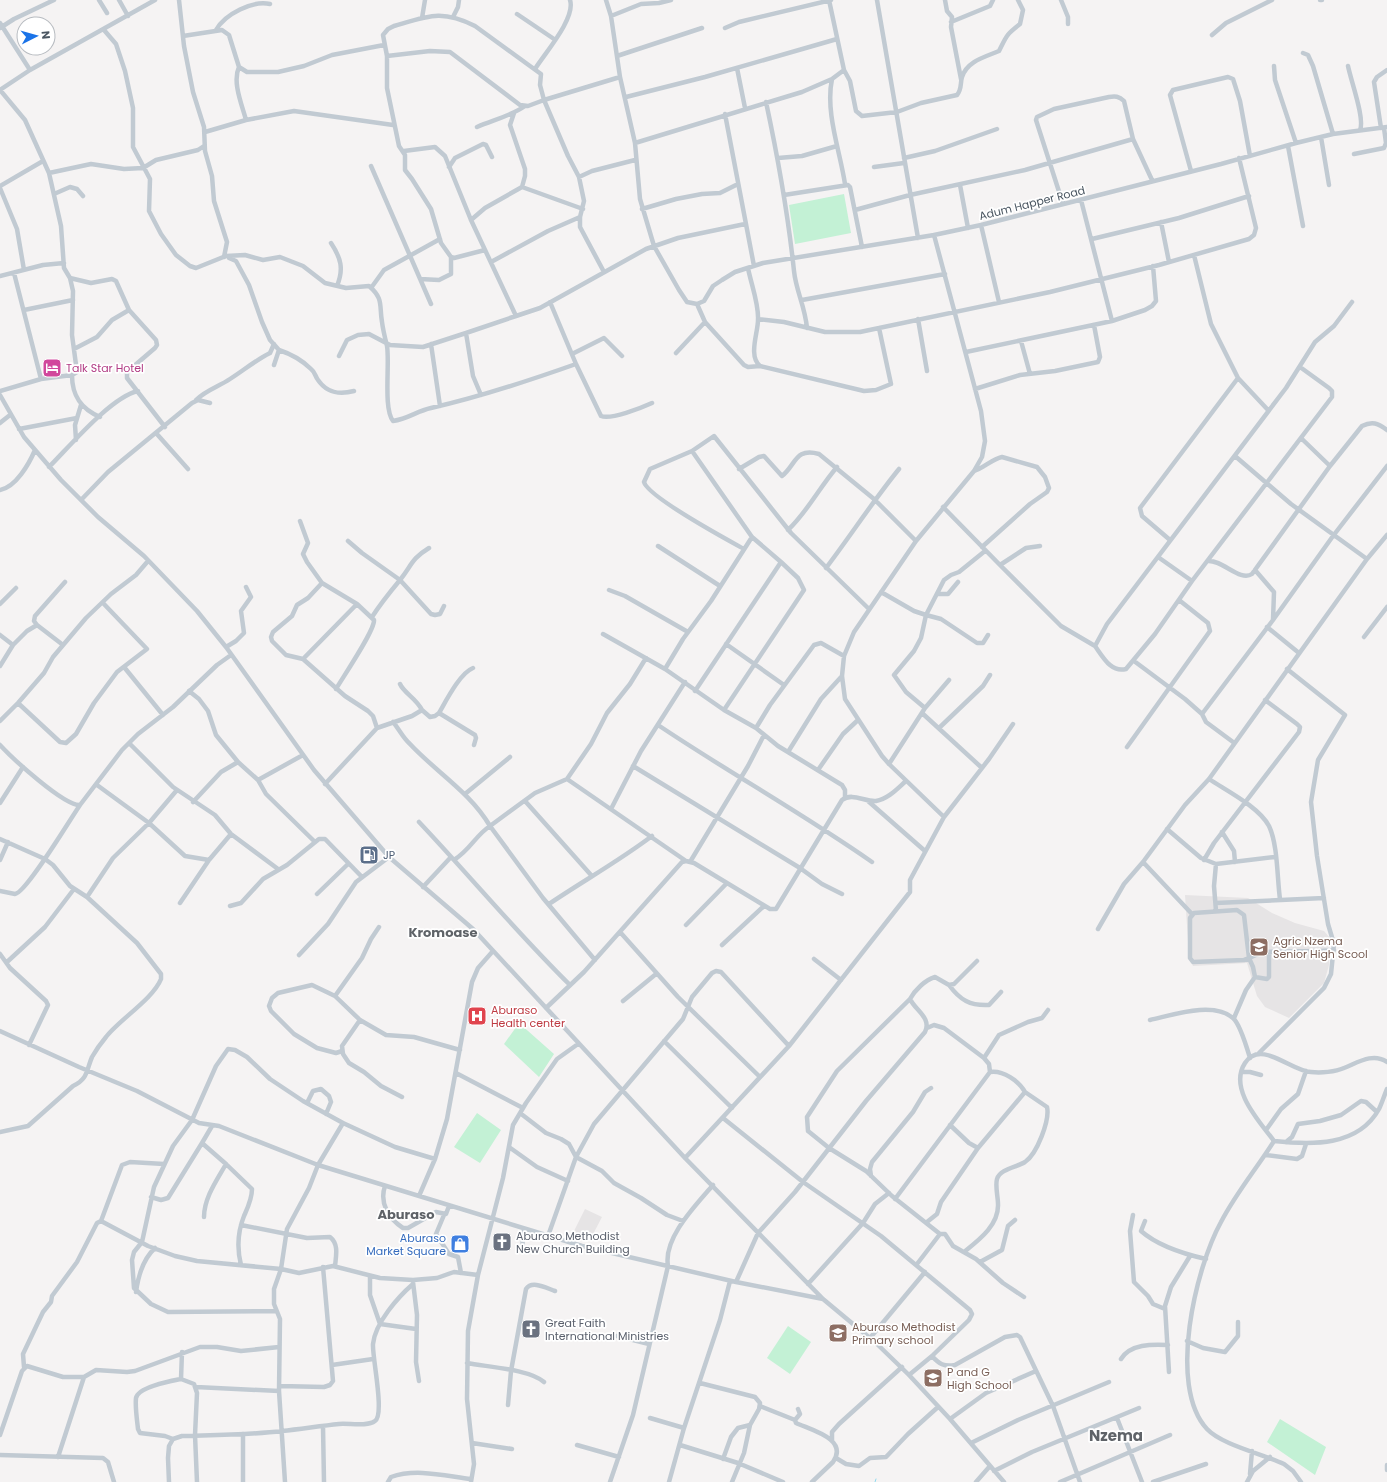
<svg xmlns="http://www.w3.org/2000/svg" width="1387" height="1482" font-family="Poppins,sans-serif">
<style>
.commercial{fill:#fdf9ef}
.education{fill:#e6e4e5}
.green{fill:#c3f1d5}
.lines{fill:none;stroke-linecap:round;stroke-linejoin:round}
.stream{stroke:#90daee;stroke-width:1}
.minor{stroke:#c1cad2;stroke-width:4.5}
.labels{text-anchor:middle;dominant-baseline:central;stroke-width:3.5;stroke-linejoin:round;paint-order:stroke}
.street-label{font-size:11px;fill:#4a5661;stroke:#fff}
.hotel-label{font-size:11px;fill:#b23c85;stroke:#fff;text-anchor:start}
.service-label{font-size:11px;fill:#4e5e75;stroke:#fff;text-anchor:start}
.education-label{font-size:11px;fill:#785e54;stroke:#fff;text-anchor:start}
.health-label{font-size:11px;fill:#be3a42;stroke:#fff;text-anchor:start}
.worship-label{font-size:11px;fill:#5b616d;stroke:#fff;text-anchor:start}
.shop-label{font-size:11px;fill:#366cbe;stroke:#fff;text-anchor:end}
.quarter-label{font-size:13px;font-weight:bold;fill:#5f6368;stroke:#fff}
.district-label{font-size:15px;font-weight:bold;fill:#5f6368;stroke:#fff}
</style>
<rect width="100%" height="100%" fill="#f5f3f3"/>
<path class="commercial" d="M457,1234L467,1236L463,1253L453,1252Z"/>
<path class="education" d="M1185,895L1248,898L1272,913L1295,923L1324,931L1330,938L1329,965L1324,983L1289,1018L1265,1007L1257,996L1247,963L1193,966L1189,957Z
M585,1209L602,1217L590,1240L572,1235Z"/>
<path class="green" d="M844,194L851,233L795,244L789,205Z
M519,1023L554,1054L539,1077L504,1044Z
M477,1113L501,1130L480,1163L454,1147Z
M788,1326L811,1342L790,1374L767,1358Z
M1280,1419L1326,1447L1315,1475L1267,1442Z"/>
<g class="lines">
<path class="stream" d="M875,1482L876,1479"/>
<path class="minor" d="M99,0L107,13
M119,0L128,16
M179,0L184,46L193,92L204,127L205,151L212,176L214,201L227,242L224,257
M606,0L611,16L620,77
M829,0L844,70L850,81L856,111L862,116L897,112L921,103L957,95C962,89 960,84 962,77C967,61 985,57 999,51C1007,35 1006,35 1020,24L1023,10L1018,0
M877,0L918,238
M945,0L947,11L952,17L951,27L961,79
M1061,0L1068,17V24
M1320,0H1322
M517,14L554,39
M611,16L641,4L659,3L671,0
M453,17L458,7L459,0
M422,18L425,0
M951,22L990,6L993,0
M0,23L30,70
M0,28L14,19L54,0
M725,28L739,22L831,0
M104,30L116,44L125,71L133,108V147L150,179L149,211L161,234L176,255L190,266L196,268L226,256L245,255L263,260L280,257L303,266L325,283L346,288L369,286C384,299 379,305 382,322C383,330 385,338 387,346C390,364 383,408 393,421C408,419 417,411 431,408C480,397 528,381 576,364
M216,30C225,14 253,0 270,4
M1212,35L1226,23L1272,0
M183,36L222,30L229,35L239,67L247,72H278L304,66L332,55L384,45
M1303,53L1308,55L1313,66L1333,134
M387,56L430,51L450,52L520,105L528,106L544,100L568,156L579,177L584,201L580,217V227L604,272
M617,56L702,28
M1274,66L1275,80L1296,143
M1348,66C1351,81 1365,119 1360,130
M239,67C232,82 242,105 246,120
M737,68L745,108
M535,69C545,53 576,18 570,0
M832,79C825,112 840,151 845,184
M0,90L30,70L155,0
M626,97L705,77L837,39
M766,102C778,158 788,214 794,271C796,291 805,306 807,328
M725,114L754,266
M477,127C493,120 511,116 525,106
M1381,128L1374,82L1377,77L1387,70
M205,132L246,120L294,111L393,125
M1321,137L1329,185
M635,143L802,92L832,79L844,70
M1288,146L1303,226
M404,151L435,147L445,156L471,220L516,316L540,308L646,249L678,238L745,224
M1354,154L1384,148L1386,143L1384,128
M778,158L802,156L837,146
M904,158L935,151L997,129
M371,166L431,304
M449,167L455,158L483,144L486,145L492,157
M874,167L904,163
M1191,171L1170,95L1173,90L1228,77L1233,79L1240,101L1250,156
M49,173L91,164L124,169L143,168L156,160L198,150L204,146
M579,177L592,171L635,160
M960,185L968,228
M0,186L43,161
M522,187L583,209
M0,188L17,229L24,270
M54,194L70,187L77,189L83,196
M784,195L848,185L850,187L862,247
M1081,200L1112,321
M1063,204L1036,120L1037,117L1054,109L1109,97C1115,96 1119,96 1124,101L1133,139L1152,180
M642,209L676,199L702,194L720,193L738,184
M855,210L910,195L1025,170L1133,139
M471,220L485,208L522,187L525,176V169L510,125L514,113
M1161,222L1169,262
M981,225L999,302
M934,235L981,411L985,441L982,457L974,471L916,541L854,632L844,656L842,676L845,699L882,756L889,764L944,817
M1092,239L1179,218L1249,196
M331,243C341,258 344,269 337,286
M1194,255L1211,324L1238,378L1268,410
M451,257L454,258L485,250
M229,258L236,261L249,285L262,322L270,340L279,350L274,365
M491,262L548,231L580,217
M748,268C751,284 759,304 758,320C758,333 748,356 760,366L864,391L876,390L891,384L879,328
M14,273L41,379
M0,276L43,265L64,263
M70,278L91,283L112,279L116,281L129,310L156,340L157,345L155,348L127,372V378L165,427
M420,279L439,280L451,274V257L441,243L431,209L412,179L405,170V155L399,146L387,88V56L383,35L388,29L394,26C428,16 442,9 475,26L541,74L540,85L544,100L620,77L635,143L640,199L654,246L679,290L687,302L697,304
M371,288L384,270L440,239
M802,300L945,274
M550,302L576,364L601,416C611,420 641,408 652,403
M697,304L704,301L713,286L722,280L735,272L763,263L934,235L981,225L1221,164L1296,143L1333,134L1387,127
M24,310L73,300
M758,319L784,322L825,332H860L1050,292L1159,265L1249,239L1254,235L1256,228L1239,158
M918,319L927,371
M705,322L744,365L748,367L760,366
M1021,341L1030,374
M431,344L440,406
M74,349L97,337L112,320L129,310
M279,350C291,354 302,360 311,369C315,372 315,376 318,380C327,393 339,395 354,391
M966,352L1112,321L1145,310L1152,306L1156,301L1153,266
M676,353L705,322L697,304
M572,354L604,338L622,356
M339,356L347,340L358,335L369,334L390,345L423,347L466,333
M1300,367L1329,388L1332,391V397L1192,581L1155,634L1126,669C1111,673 1103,657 1095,646L1107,624L1286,388L1315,342L1334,326L1352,302
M72,375C72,396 81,409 100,417
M975,389L1020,375L1055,371L1098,362L1100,357L1094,325
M0,391L41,379L72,375L77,372L72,335L73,291L70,278L64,268L61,226L49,173L25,120L0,90
M0,395L24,437L61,480L98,517L144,556L197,611L226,647L314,770L389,857L473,929L685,1158L823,1299L877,1344L909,1375L950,1419L1004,1482
M481,395L473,376L466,333L516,316
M196,400C206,390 218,387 230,379C244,370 256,360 270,353L274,344
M0,423L10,415
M19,429L77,418
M156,433L188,469
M1302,439L1330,466
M76,440L75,425L81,405
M692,451L752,537L781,562L695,691
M1235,456L1291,504L1367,559L1387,535
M49,467C70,446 111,397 138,391
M739,469L759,457L764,456L782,476C796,465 795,447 819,454L874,499L916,541
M974,471C984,468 992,459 1002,457L1037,467L1045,477L1049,488L1047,492L1030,504L982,547
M0,490C16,487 29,464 35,450
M81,500L108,472L192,403L198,400L210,403
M943,507L1000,565L1026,548L1040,546
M300,521L308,543L303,554L307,562L322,583L357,604L374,620C375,630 343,677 336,689
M788,530C808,511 819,488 837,467
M1170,540L1142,516L1140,508L1238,378
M348,541L362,553L400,580L431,614L435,615L440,614L444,606
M658,546L720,586
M744,549C726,539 648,497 644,482L650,469L692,451L714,436L791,533L869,609
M985,551L959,572L951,575L944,580L926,615L941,619L977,643H983L988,635
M1158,557L1192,581
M1208,561C1223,560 1240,582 1252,574L1330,466L1362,426C1372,421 1378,423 1387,430
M1000,565L1061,626L1095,646
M826,568C851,535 873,501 899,469
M1255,570L1274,592L1273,620
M322,583L308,598L297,605L292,616L273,632L271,637L272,641L286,655L303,659L345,696L368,711L373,716L377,728
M609,590L625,596L688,632
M881,592L914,611L926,615L921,638L914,651L894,675L906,692L925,708
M938,594H948L958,582
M0,604L16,588
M372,617C381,603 390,592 400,580C412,565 411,559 429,548
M37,625L34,621L35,616L65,582
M1267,627L1299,653
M603,634L665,669L724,710L756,728L778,746L842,785L845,790V797
M0,635L13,645
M1364,637L1387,607
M726,644L784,685
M226,647L236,641L244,633L241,611L251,597L246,587
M303,659L357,604
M1134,661L1185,699L1202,714L1273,620L1333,536L1387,466
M0,666L13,645L27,631L37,625L63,645
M124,667L163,715
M665,669L683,639L711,601L752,537
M400,684C404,693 416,698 422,710
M189,691L199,699L208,711L216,735L238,762L258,780L266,794L315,842
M18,703L60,742L66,743L76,734L94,703L117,672L147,649L103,603
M724,710L804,590L798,578L781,562
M439,713C446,701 460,673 473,668
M922,713L982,768
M1202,714L1206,722L1233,742
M0,721L18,703L44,673L53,657L86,618L111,594L136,575L148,561
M393,722C399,729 403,738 410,744C436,772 470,792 490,826C475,836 471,849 454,860
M658,725C728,772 802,813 872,862
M756,728L770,705L814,645L821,643L844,656
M939,728L983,686L990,675
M129,743L173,787L215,815L231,834L278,869
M0,745C12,758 64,806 80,805L122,750L138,734L173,707L217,665L231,655
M1127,747L1210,631L1208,623L1179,600
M788,752L821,699L842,676
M889,764L925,708L949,680
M633,766L800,868L822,884L842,894
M818,770L843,734L858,720
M567,779L686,861
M1209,779C1227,791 1259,807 1269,826C1278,845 1277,878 1280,899
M258,780L303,755
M325,784L377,728L412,716L422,710L430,717L435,716L439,713L475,735L476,738L474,745
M97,785L149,823L185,856L209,860
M465,794L510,757
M525,801L591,875
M868,801L925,851
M193,802L221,772L238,762
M0,803L23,767
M611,809L641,751L685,682
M419,822C470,876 517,933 570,985
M1167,829L1201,858L1216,864L1275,857
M1222,832L1234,851L1235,862
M0,839L45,859L53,865L70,886L87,897L113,858L149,823L177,790
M0,860L8,842
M1204,860L1214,843L1299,732L1300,727L1297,724L1265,700
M690,862L748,766L764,735
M1143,862L1192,914
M1216,864L1214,886L1216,911
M423,887L451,857
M0,891L15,894C26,893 71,818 80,805
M317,894L348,864
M180,903L209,860L231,834
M1216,903L1324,898
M549,904C583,881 619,861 652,836
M230,906L241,903L263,879L287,865L319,839H325L362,877
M686,925L727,883
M1098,929L1124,884L1143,862L1185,805L1209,779L1367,559
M620,932L678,997L760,1077
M722,945L764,906
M1321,951L1334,950
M0,954L10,968L46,1001L48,1005L29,1045
M299,955L328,924L356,882L389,857
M814,959L841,980
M595,960L543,898L490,826L535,793L567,779L591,744L607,713L630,684L646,658
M7,962L45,927L74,889
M1255,977L1267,979L1269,977V952
M949,985C960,1000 970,1006 989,1005L1001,992
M335,996L362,958L371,939L379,927
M910,999L837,1071L807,1117L808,1131L829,1148L866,1171L892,1196L940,1234H945L953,1246L976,1259L1003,1283L1024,1297
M623,1001L656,974
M546,1008L584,972L682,862L686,861L694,863L770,909H776L842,800C852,792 865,802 876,801C888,799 897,789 906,781
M1234,1018L1246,990L1255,977L1253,967L1249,958L1244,915L1237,910L1194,913L1190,918V958L1193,962L1244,960C1251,958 1256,954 1263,952L1318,951
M360,1020L342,1046L343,1054L349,1063L364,1072L381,1086L402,1097
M1150,1020C1173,1015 1213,1001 1233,1018C1240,1024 1247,1048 1250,1058
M0,1031L79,1067L137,1091L199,1123L219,1126L318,1165L582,1246L736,1282L823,1299
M664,1041L732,1108
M342,1051L336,1053L317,1048L294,1034L271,1011L269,1006L272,998L278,993L312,985L335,996L360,1020L386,1035L414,1037L460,1050
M1259,1053L1324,988L1331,974L1334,944L1328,924L1317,856L1311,802L1318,760L1345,715L1287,669
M984,1058L999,1035L1028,1022L1042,1018L1048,1010
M1387,1062C1373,1052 1357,1063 1344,1068C1335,1072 1321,1073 1311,1072C1291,1071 1261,1039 1245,1063C1228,1089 1260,1122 1274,1141C1311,1145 1358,1147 1379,1109C1382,1103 1384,1096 1387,1089
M1242,1072H1250L1261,1075
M456,1073L523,1108
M307,1103L313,1091L321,1089L329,1096L331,1102L326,1114
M520,1113L546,1133L561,1139L569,1144L576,1157L602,1171L614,1183L641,1198L667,1215L683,1221
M723,1118L803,1182L881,1236L970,1310L972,1314L969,1320L932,1356L909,1375
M212,1126L202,1143L226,1164L252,1189C252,1199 248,1207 244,1216C238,1231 237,1249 241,1265
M1266,1130L1281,1109L1298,1094L1306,1071
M0,1132L28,1126L73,1086C88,1079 86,1071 92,1057C96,1050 101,1043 106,1037C119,1020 153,999 161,979V974L137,943L87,897
M1274,1141C1257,1168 1236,1193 1221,1222C1196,1267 1167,1386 1207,1429C1222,1445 1263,1454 1284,1464L1293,1471L1301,1482
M1286,1142L1292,1137L1298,1124L1320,1121L1341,1115L1361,1101L1366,1102L1377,1112
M509,1147L537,1167L568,1181
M978,1148L1025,1092C1019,1081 1003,1070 990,1072
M1266,1155L1297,1159L1302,1156L1306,1144
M685,1158L789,1046L910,892V880L944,817L989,759L1013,724
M871,1176L870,1169L872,1162L913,1112L925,1092L931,1088
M385,1186C379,1203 389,1219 403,1228H408L436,1212L446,1214L449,1206
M419,1196L435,1159L447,1119L472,982L478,968L493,951
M151,1197L161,1200L168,1198L202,1143
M895,1199L990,1072L989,1064L984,1058L944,1028L934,1025L927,1028
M444,1215L436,1234L449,1254L458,1257L461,1273
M1133,1215L1130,1231L1134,1282L1148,1296L1153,1304L1165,1309
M204,1217C204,1198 217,1180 226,1164
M101,1221L122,1165L130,1162L164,1164
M1145,1221L1141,1231C1158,1246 1184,1254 1206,1259
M927,1222L937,1214L941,1202L978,1148L969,1143L950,1125
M241,1225L307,1238L330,1237C339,1244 336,1256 335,1266
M548,1236L576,1157L594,1124L683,1019L692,997L712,973L716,971L721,972L789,1046
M522,1248L524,1229
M964,1252C979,1240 999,1225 998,1204C998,1197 995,1186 997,1179C1000,1169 1017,1167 1025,1162C1037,1154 1050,1120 1047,1107L1025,1092
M980,1262L1002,1250L1008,1226L1015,1220
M917,1264L940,1234
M370,1276V1295L380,1324
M413,1282L417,1315L416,1362L419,1381
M736,1282L758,1233L795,1192L866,1101L925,1032C932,1018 915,1010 910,999C915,990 925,980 935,977L949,985L954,984L977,961
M808,1284L863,1223L875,1204L889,1193
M136,1292C138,1277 143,1259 155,1248
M276,1311L168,1312L151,1304L134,1288L132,1260L134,1252L142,1242L154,1187L173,1146L192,1120L216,1066L228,1049L235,1050L247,1057L270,1079L303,1101L343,1123L395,1147L435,1159
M380,1324L416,1329
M617,1336L649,1344
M870,1338L925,1272
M1187,1341L1203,1348L1225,1352L1238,1336V1322
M182,1352L181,1379L194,1384L197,1393L195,1435L197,1482
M932,1356C939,1364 944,1367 955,1365L1005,1337L1017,1335L1020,1337L1053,1406L1080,1482
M1121,1359C1130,1344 1152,1344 1168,1345
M467,1363C487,1367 529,1369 544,1382
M332,1365L373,1359
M24,1367L23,1354L43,1312L51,1302L52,1296L77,1262L97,1223L101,1221L148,1246L175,1256L197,1261L281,1269L299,1273L333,1266L380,1278L413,1280L437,1278L454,1272L478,1275
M1169,1372L1165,1306L1171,1287L1190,1256
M700,1383L755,1397L760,1403L759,1409L750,1425L744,1453L732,1482
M280,1386L324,1387L330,1385L333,1381L323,1267
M196,1387L279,1391
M508,1405L511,1371L526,1289C532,1280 546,1288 555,1291
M760,1406L795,1420
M798,1409L800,1414L795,1420L796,1423C811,1430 849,1439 833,1462L812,1482
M650,1418L684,1428
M1117,1418L1142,1482
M950,1419L986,1393L1036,1371
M323,1426L324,1482
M0,1435L22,1371L27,1366L63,1377H84L96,1370L127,1372L135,1371L200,1347H217L241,1351L279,1347
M173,1439L165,1436L140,1433L138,1429C137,1420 135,1407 136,1398C138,1387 171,1381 181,1379
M832,1440V1432L839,1424L902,1367
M472,1443L512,1449
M971,1443L1018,1420L1109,1382
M577,1445L619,1457
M680,1445L738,1463L783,1482
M0,1455L103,1458L108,1462L114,1482
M58,1457L84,1377
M836,1458L846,1464L859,1466L870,1458L886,1457L908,1434L938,1407
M723,1459L731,1437L738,1428L750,1425
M1387,1465V1470
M994,1471L1032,1452L1139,1408
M1250,1474L1252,1451
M169,1482L168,1458L169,1446L173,1439L182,1436C215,1435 249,1435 282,1431C301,1429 320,1426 339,1424C349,1423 367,1427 375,1421C385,1414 372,1357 373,1344C375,1323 398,1297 413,1284
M243,1482V1434
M285,1482L279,1391L280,1319L274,1304V1289L281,1269L287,1229L309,1188L318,1165L343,1123
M388,1482L391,1477C416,1468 446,1476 471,1479
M471,1482L474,1464L467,1399L468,1331L478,1275L503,1178L513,1125L526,1103L557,1059L578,1044
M610,1482L633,1415L668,1266C663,1238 696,1205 713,1185
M669,1482L684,1428L720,1320L730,1281
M976,1482L990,1466
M1060,1482L1170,1435
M1153,1482L1206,1464
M1247,1482L1253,1471L1270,1457"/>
</g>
<defs>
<symbol id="hotel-square" viewBox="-11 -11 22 22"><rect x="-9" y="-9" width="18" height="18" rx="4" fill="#d1479c" stroke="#fff"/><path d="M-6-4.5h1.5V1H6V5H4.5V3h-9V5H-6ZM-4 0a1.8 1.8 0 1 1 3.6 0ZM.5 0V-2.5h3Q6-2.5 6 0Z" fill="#fff"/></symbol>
<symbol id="fuel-square" viewBox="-11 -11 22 22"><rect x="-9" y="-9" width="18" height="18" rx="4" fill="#5c6f8a" stroke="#fff"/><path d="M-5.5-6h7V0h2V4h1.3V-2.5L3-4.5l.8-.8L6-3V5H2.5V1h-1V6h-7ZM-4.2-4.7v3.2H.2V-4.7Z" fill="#fff"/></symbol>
<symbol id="school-square" viewBox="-11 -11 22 22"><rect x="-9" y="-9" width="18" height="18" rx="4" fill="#8d6e63" stroke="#fff"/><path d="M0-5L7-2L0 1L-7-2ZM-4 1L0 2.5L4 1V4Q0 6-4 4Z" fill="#fff"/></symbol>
<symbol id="hospital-square" viewBox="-11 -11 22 22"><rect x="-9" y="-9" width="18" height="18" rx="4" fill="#e0444e" stroke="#fff"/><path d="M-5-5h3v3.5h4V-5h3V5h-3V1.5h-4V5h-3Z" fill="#fff"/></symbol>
<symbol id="church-square" viewBox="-11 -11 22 22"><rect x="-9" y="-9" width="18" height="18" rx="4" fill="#6b7280" stroke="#fff"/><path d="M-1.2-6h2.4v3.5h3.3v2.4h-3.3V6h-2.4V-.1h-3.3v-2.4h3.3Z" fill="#fff"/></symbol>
<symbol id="shop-square" viewBox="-11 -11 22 22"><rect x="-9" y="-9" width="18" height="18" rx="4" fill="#3f7fe0" stroke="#fff"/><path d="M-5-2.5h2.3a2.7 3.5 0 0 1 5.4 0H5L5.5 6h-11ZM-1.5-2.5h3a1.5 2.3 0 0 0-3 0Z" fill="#fff"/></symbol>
</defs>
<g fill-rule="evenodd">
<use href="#hotel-square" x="41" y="357" width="22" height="22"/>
<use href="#fuel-square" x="358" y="844" width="22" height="22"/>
<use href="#school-square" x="1248" y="936" width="22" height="22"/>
<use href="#hospital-square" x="466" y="1005" width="22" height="22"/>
<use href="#church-square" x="491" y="1231" width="22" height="22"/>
<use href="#shop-square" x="449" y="1233" width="22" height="22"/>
<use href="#church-square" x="520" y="1318" width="22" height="22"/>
<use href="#school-square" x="827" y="1322" width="22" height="22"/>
<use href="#school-square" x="922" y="1367" width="22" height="22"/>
</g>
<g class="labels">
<g class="street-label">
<text transform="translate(1032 203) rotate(-14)">Adum Happer Road</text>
</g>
<g class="hotel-label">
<text x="66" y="368">Talk Star Hotel</text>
</g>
<g class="service-label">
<text x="383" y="855">JP</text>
</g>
<g class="education-label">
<text x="1273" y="941">Agric Nzema<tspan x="1273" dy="13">Senior High Scool</tspan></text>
<text x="852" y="1327">Aburaso Methodist<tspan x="852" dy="13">Primary school</tspan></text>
<text x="947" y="1372">P and G<tspan x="947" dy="13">High School</tspan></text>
</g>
<g class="health-label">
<text x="491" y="1010">Aburaso<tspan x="491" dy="13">Health center</tspan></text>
</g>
<g class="worship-label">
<text x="516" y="1236">Aburaso Methodist<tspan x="516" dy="13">New Church Building</tspan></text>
<text x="545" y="1323">Great Faith<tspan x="545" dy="13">International Ministries</tspan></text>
</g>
<g class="shop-label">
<text x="446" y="1238">Aburaso<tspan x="446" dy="13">Market Square</tspan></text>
</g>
<g class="quarter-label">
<text x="443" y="932">Kromoase</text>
<text x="406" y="1214">Aburaso</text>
</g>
<g class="district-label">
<text x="1116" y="1435">Nzema</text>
</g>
</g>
<g transform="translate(36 36) rotate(84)"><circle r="19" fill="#ffffff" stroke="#b7bbc0"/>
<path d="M0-3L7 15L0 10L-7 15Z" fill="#1a73e8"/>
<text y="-6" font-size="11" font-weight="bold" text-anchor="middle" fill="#4a5661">N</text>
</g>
</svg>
